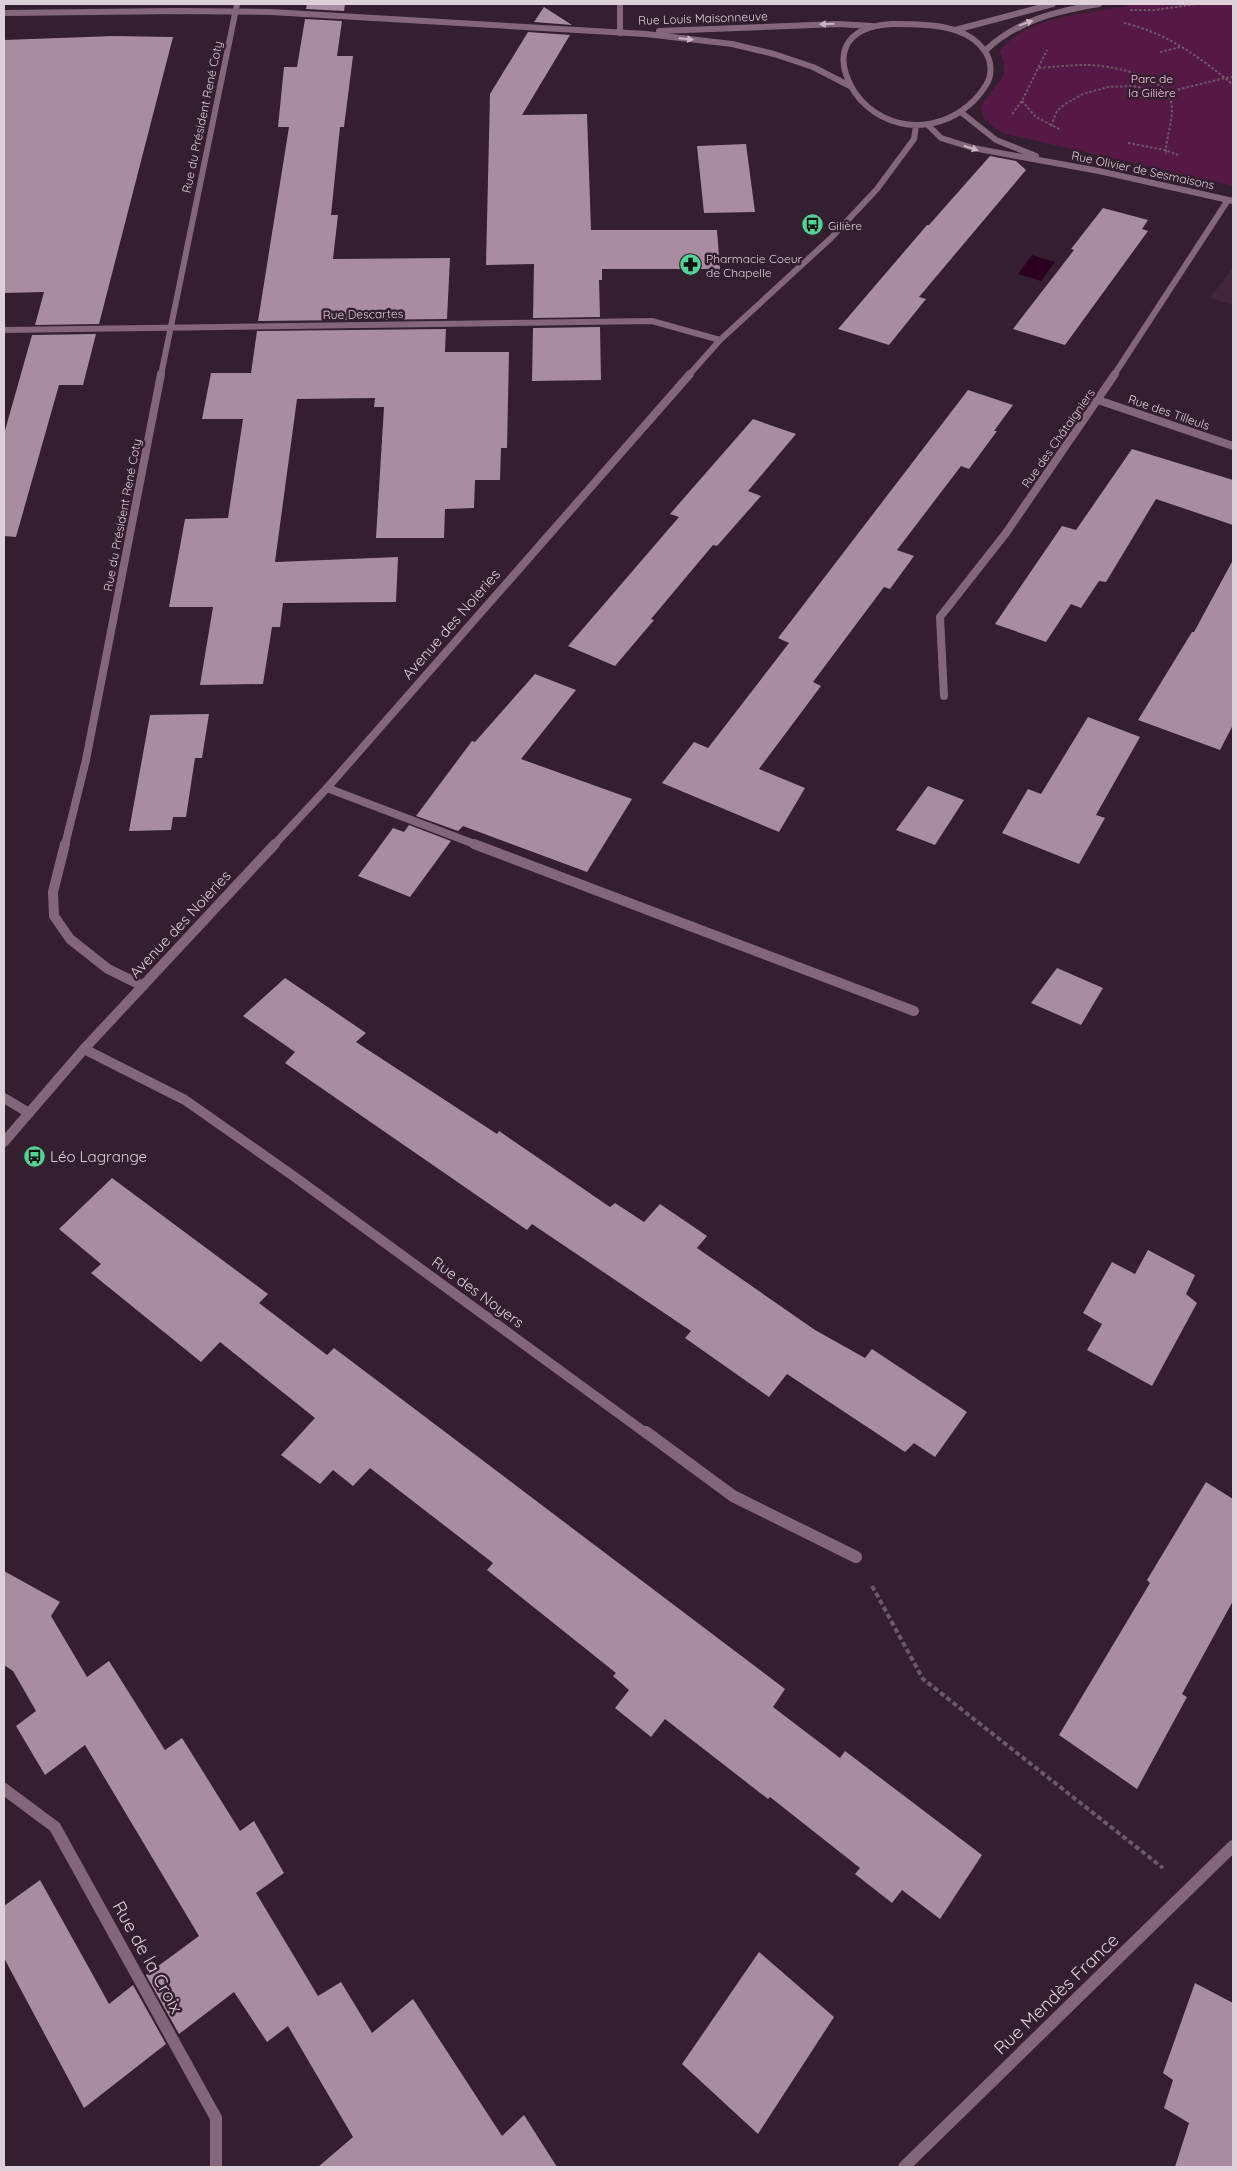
<svg xmlns="http://www.w3.org/2000/svg" width="1237" height="2171" font-family="Quicksand,sans-serif">
<style>
.built{fill:#412738}
.green{fill:#561946}
.water{fill:#2b0021}
.building{fill:#a78d9d}
.lines{fill:none;stroke-linecap:round;stroke-linejoin:round}
.path-far1{stroke:#6b5965;stroke-width:2;stroke-dasharray:2.5 2;stroke-linecap:butt}
.path{stroke:#6b5965;stroke-width:4;stroke-dasharray:5 3;stroke-linecap:butt}
.minor-far3{stroke:#84667a;stroke-width:6}
.minor-far2{stroke:#84667a;stroke-width:8}
.minor-far1{stroke:#84667a;stroke-width:10}
.minor{stroke:#84667a;stroke-width:12}
.tertiary-far2{stroke:#84667a;stroke-width:6}
.tertiary-far1{stroke:#84667a;stroke-width:8}
.tertiary{stroke:#84667a;stroke-width:10}
.oneway{fill:#c8b6c0}
.labels{text-anchor:middle;dominant-baseline:central;stroke-width:5;stroke-linejoin:round;paint-order:stroke}
.far-street-label{font-size:12px;fill:#ded0d8;stroke:#331f2d}
.far-park-label{font-size:12px;fill:#fcc2e8;stroke:#331f2d}
.far-poi-label{font-size:12px;fill:#ded0d8;stroke:#331f2d;text-anchor:start}
.street-label{font-size:15px;fill:#ded0d8;stroke:#331f2d}
.poi-label{font-size:15px;fill:#ded0d8;stroke:#331f2d;text-anchor:start}
.near-street-label{font-size:18px;fill:#ded0d8;stroke:#331f2d}
</style>
<rect width="100%" height="100%" fill="#331f2d"/>
<path class="built" d="M1233,267V305L1210,298Z"/>
<path class="green" d="M1137,4H1233V186L1002,133L984,119L980,107L1004,75V63L1000,51C1028,13 1095,14 1137,4Z"/>
<path class="water" d="M1032,255L1055,262L1041,281L1018,274Z"/>
<path class="building" d="M307,4H345L344,11L306,9Z
M544,7L572,25L534,22Z
M305,19L342,21L337,56H353L344,127H340L331,215H338L333,259L450,258L447,319L258,321L289,127H278L284,67H297Z
M528,32L570,35L522,115L587,114L591,230H717L720,269H602V280H599L600,317L533,318L534,264L486,265L490,94Z
M114,36L173,37L99,324L35,325L44,292L4,293V40Z
M746,144L755,212L704,213L697,146Z
M990,156L1016,161L1026,170L919,297L926,299L889,345L838,329L927,225H929Z
M1103,208L1148,220L1142,229L1148,231L1065,345L1013,329L1074,250L1071,249Z
M600,327L601,380L532,381L533,328Z
M446,329L445,352H509L507,448H501L500,480H475L474,508L445,509L444,538H376L384,407H374L375,398L297,399L275,562L398,557L396,602L283,603L280,627H272L263,684L200,685L213,607H169L185,519L228,518L243,419H202L211,373H251L257,331Z
M96,334L83,385H59L16,537L4,536V434L32,335Z
M968,390L1013,405L994,431H997L969,469L961,466L897,550L914,556L890,589L884,587L813,682L821,686L759,769L805,788L779,832L662,783L694,742L708,748L789,643L778,638Z
M753,419L796,434L748,491L761,496L717,546L713,545L651,619L654,620L615,666L568,646L679,517L670,514Z
M1132,449L1233,480V525L1156,499L1106,582L1099,581L1081,608L1071,604L1046,642L995,624L1062,526L1076,530Z
M1233,560V725L1220,750L1138,720L1192,632H1194Z
M535,674L576,690L521,759L632,799L587,872L463,826L458,831L416,816L472,741L475,742Z
M209,714L202,758H195L186,817H173L171,830L129,831L150,715Z
M1088,717L1140,737L1096,815L1105,818L1079,864L1002,833L1028,789L1041,794Z
M928,786L964,800L935,845L896,830Z
M409,825L451,841L410,897L358,876L393,828L404,832Z
M1057,968L1103,988L1081,1025L1031,1003Z
M285,978L366,1033L356,1042L497,1134L499,1131L610,1207L615,1203L644,1222L660,1204L707,1236L697,1248L815,1330L865,1358L872,1349L967,1412L935,1457L914,1443L905,1452L787,1374L769,1397L685,1338L691,1331L532,1224L527,1230L285,1063L295,1052L243,1016Z
M112,1178L268,1294L259,1303L327,1355L334,1348L785,1689L773,1707L840,1758L845,1751L982,1855L940,1919L902,1890L892,1903L855,1874L860,1868L770,1797L768,1799L665,1719L651,1737L615,1708L629,1690L613,1676L616,1673L487,1570L493,1563L370,1468L353,1486L333,1470L320,1484L281,1455L315,1418L220,1342L201,1362L91,1273L101,1264L59,1229Z
M1148,1250L1195,1275L1186,1294L1197,1303L1152,1386L1087,1350L1102,1324L1083,1313L1112,1262L1135,1274Z
M1206,1482L1233,1499V1601L1182,1694L1187,1697L1137,1789L1059,1735L1150,1583L1147,1580Z
M4,1571L60,1602L51,1616L87,1677L109,1661L165,1750L182,1738L240,1831L254,1821L284,1873L256,1893L318,1996L341,1982L372,2033L413,1999L502,2136L524,2115L557,2167H318L353,2137L288,2026L267,2042L234,1992L179,2034L146,1975L199,1936L85,1745L45,1775L16,1726L36,1711L13,1671L4,1665Z
M40,1880L109,2004L133,1985L166,2044L84,2108L4,1958V1906Z
M759,1952L834,2017L758,2134L682,2064Z
M1195,1983L1233,2003V2167H1175L1189,2123L1164,2108L1173,2080L1163,2073Z"/>
<g class="lines">
<path class="path-far1" d="M1130,10H1155L1197,4
M1124,23C1163,32 1194,53 1225,78L1233,77
M1160,52L1181,47
M1039,68C1054,67 1070,65 1086,65C1109,65 1164,75 1171,101C1175,118 1165,138 1166,155
M1022,101L1036,117L1061,130
M1012,114L1022,101L1047,50
M1051,126L1057,111L1065,104L1083,94L1108,87L1132,86L1168,92L1225,78L1233,85
M1128,143L1165,150L1178,155"/>
<path class="path" d="M872,1586L923,1679L1163,1868"/>
<path class="minor-far3" d="M620,4V33
M962,113L996,140L1036,156
M929,126L941,138L973,148L1099,171L1233,201
M4,330L652,321L720,340
M161,375L237,4
M1114,375L1228,200"/>
<path class="minor-far2" d="M1098,400L1233,446
M944,696L940,617L1006,533L1115,374
M327,788L477,845
M65,845L86,760L161,374"/>
<path class="minor-far1" d="M65,844L53,892L54,916L70,939L108,969L143,986
M474,844L914,1011
M84,1049L185,1100L292,1175L647,1434
M4,1098L29,1113"/>
<path class="minor" d="M646,1432L733,1496L856,1557
M4,1789L55,1827L216,2118V2167
M904,2167L1233,1846"/>
<path class="tertiary-far2" d="M4,13L178,11L271,12L646,34L732,44L774,54L813,67L850,86
M892,24C923,24 968,23 986,53C992,63 992,76 986,85C961,126 906,139 868,107C850,92 832,57 853,37C864,27 878,25 892,24Z
M955,30L1053,4
M659,31L838,24L872,26
M986,50C1018,20 1057,11 1099,4
M689,375L720,340L831,238L877,189L914,139L916,126"/>
<path class="tertiary-far1" d="M274,845L327,788L690,374"/>
<path class="tertiary" d="M4,1142L84,1049L275,844"/>
</g>
<defs><path id="oneway-solid" d="M-6-.8H1V-3.2L6.5 0L1 3.2V.8H-6Z" transform="scale(1.25)"/></defs>
<g class="oneway">
<use href="#oneway-solid" transform="translate(1026 23) rotate(-20)"/>
<use href="#oneway-solid" transform="translate(827 24) rotate(178)"/>
<use href="#oneway-solid" transform="translate(686 39) rotate(5)"/>
<use href="#oneway-solid" transform="translate(971 148) rotate(17)"/>
</g>
<defs>
<symbol id="bus-disc" viewBox="-11 -11 22 22"><circle r="9.5" fill="#53d396" stroke="#331f2d"/><path d="M-5-6H5V4H4V6H2V4H-2V6H-4V4H-5ZM-3.5-4V0h7V-4ZM-3.5 1.2v1.5H-2V1.2ZM2 1.2v1.5H3.5V1.2Z" fill="#111"/></symbol>
<symbol id="pharmacy-disc" viewBox="-11 -11 22 22"><circle r="9.5" fill="#53d396" stroke="#331f2d"/><path d="M-2-6h4v4h4v4h-4v4h-4v-4h-4v-4h4Z" fill="#111"/></symbol>
</defs>
<g fill-rule="evenodd">
<use href="#bus-disc" x="800" y="212" width="25" height="25"/>
<use href="#pharmacy-disc" x="678" y="252" width="25" height="25"/>
<use href="#bus-disc" x="22" y="1144" width="25" height="25"/>
</g>
<g class="labels">
<g class="far-street-label">
<text transform="translate(703 18) rotate(-2)">Rue Louis Maisonneuve</text>
<text transform="translate(202 117) rotate(-78)">Rue du Président René Coty</text>
<text transform="translate(1143 170) rotate(12)">Rue Olivier de Sesmaisons</text>
<text transform="translate(363 314) rotate(-1)">Rue Descartes</text>
<text transform="translate(1169 412) rotate(19)">Rue des Tilleuls</text>
<text transform="translate(1058 438) rotate(-55)">Rue des Châtaigniers</text>
<text transform="translate(122 515) rotate(-79)">Rue du Président René Coty</text>
</g>
<g class="far-park-label">
<text x="1152" y="78">Parc de<tspan x="1152" dy="14">la Gilière</tspan></text>
</g>
<g class="far-poi-label">
<text x="828" y="225">Gilière</text>
<text x="706" y="258">Pharmacie Coeur<tspan x="706" dy="14">de Chapelle</tspan></text>
</g>
<g class="street-label">
<text transform="translate(451 624) rotate(-49)">Avenue des Noieries</text>
<text transform="translate(180 924) rotate(-47)">Avenue des Noieries</text>
<text transform="translate(478 1292) rotate(36)">Rue des Noyers</text>
</g>
<g class="poi-label">
<text x="50" y="1156">Léo Lagrange</text>
</g>
<g class="near-street-label">
<text transform="translate(148 1957) rotate(61)">Rue de la Croix</text>
<text transform="translate(1056 1994) rotate(-44)">Rue Mendès France</text>
</g>
</g>
<rect width="1237" height="2171" fill="none" stroke="#ded0d8" stroke-width="10"/>
</svg>
